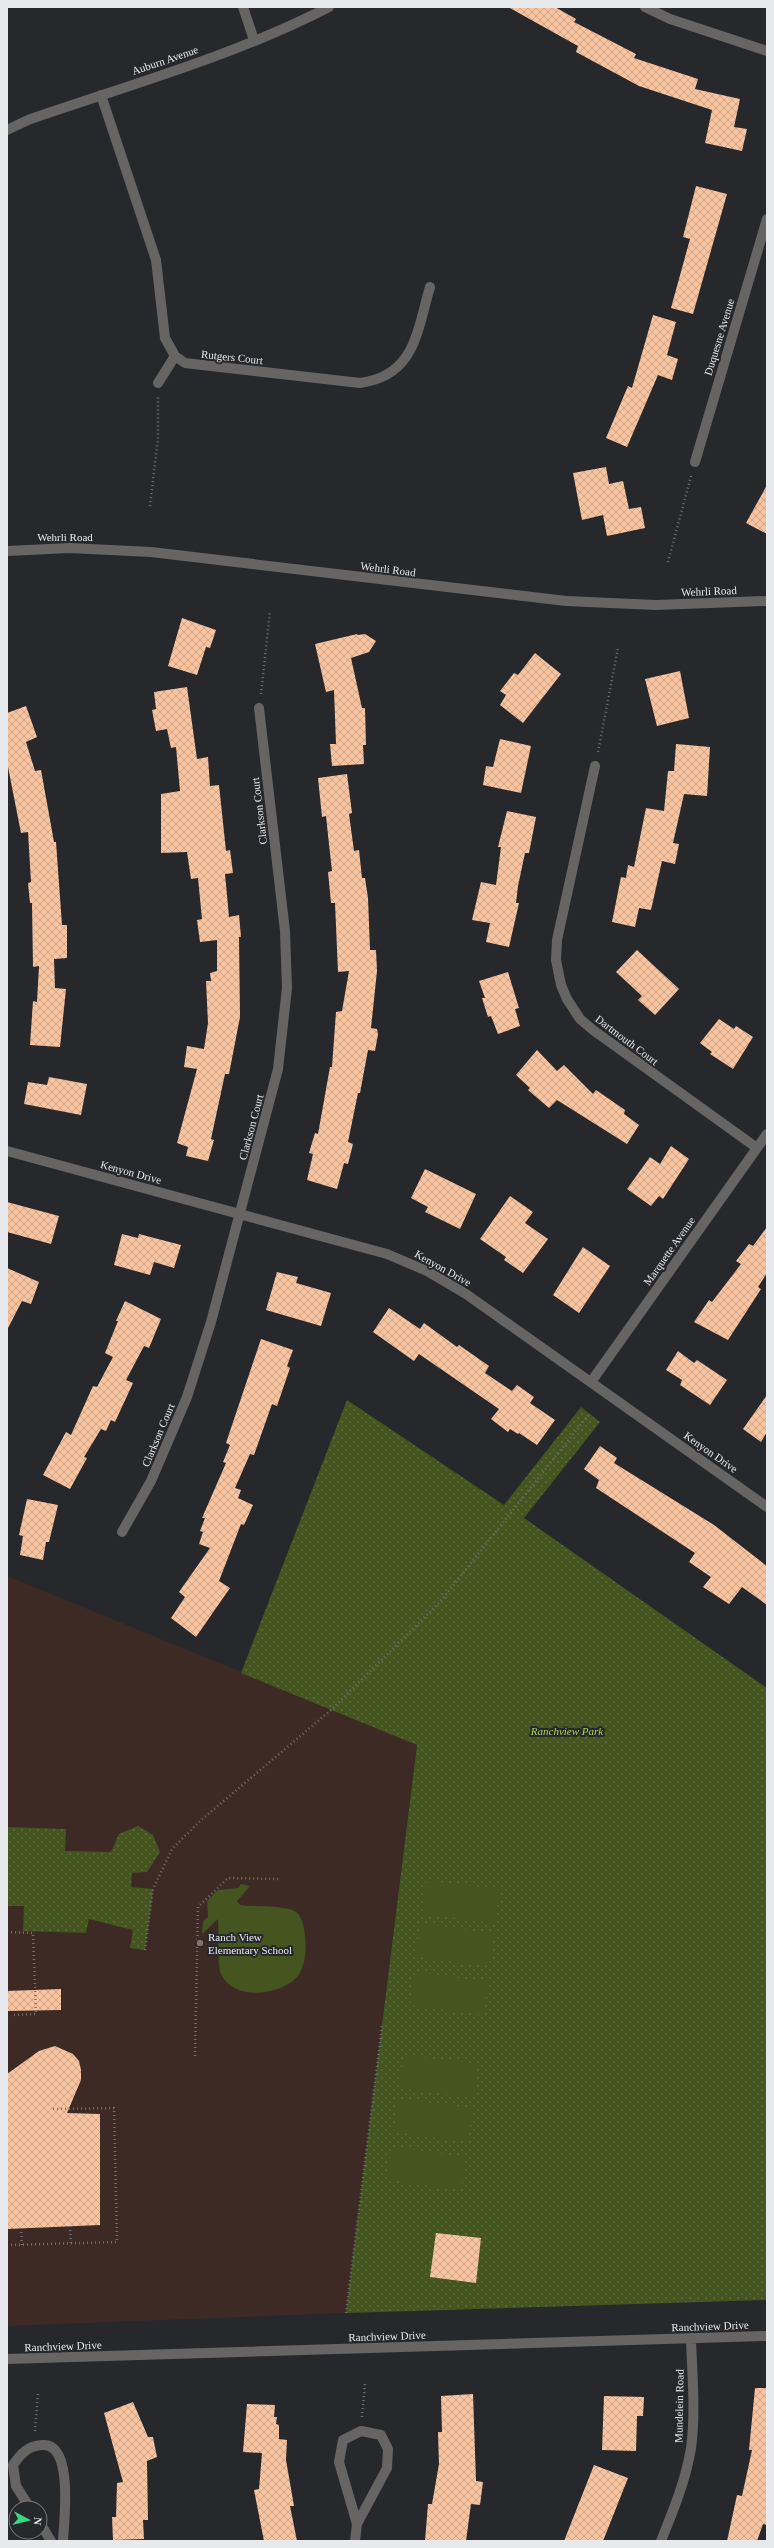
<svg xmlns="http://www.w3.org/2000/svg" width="774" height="2548" font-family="'Times New Roman',serif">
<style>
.education{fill:#3d2a24}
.grass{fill:url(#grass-dots)}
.pitch{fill:#44551f}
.building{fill:url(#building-cross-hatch)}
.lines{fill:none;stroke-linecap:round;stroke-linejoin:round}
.path{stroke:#707174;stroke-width:2.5;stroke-dasharray:1 3;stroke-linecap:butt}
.minor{stroke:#676464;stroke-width:10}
.education-dot{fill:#8d6e63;stroke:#27282c;stroke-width:1.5}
.labels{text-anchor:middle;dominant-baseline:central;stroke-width:4;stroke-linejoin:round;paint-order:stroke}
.street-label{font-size:11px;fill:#e8e9ec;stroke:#27282c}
.park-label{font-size:11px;font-style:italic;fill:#aed659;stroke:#27282c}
.poi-label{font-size:11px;fill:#e8e9ec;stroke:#27282c;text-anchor:start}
</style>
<defs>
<pattern id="grass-dots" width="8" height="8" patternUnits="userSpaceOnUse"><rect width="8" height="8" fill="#44551f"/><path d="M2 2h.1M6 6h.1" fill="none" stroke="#5f6d40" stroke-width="1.8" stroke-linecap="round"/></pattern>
<pattern id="building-cross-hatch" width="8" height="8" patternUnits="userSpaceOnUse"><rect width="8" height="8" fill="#f8c4a0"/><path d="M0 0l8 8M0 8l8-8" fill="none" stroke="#cca48a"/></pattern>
</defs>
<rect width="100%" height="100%" fill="#27282c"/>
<path class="education" d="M7,1576L417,1744L346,2313L7,2326Z"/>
<path class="grass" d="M347,1400L504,1505L581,1407L600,1422L524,1518L767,1688V2300L346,2313L417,1745L241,1673Z
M138,1826L153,1835L160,1852L147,1872L132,1873L131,1887L153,1889L145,1950L130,1948L133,1930L89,1919L86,1933L23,1931L24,1906H7V1827L66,1829L65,1851L111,1852L119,1834Z"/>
<path class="pitch" d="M426,1880L500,1890L495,1923L422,1914Z
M241,1884L250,1886L237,1901L240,1905C256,1907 277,1905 292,1910C300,1912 303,1922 304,1929C307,1945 307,1969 294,1980C275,1996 233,2000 221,1974C217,1966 219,1931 218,1919L202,1934L203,1921L208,1917L207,1901L218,1890L238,1888Z
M420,1924L494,1933L489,1966L416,1957Z
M415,1972L488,1982L484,2015L410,2005Z
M404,2055L477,2064L473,2098L399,2088Z
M398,2099L472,2108L468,2142L394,2132Z
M392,2147L466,2157L461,2190L387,2180Z"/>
<path class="building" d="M508,7H555L576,19L574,22L636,54L634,58L698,79L695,89L740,99L734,127L747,129L742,151L705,143L712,110L639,86L576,52L578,46Z
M696,186L727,194L693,314L671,308L690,239L683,237Z
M653,315L676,322L667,355L678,359L672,380L658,375L627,447L606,438L628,386L632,388Z
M606,467L609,484L623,481L629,509L641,507L645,528L607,536L603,515L582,520L573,473Z
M767,485V534L746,523Z
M182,618L216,630L210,648L206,647L197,675L168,666Z
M357,634L358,635L365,634L376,641L369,652L351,658L362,708H365L366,745H363L364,764L332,766L330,744H336L334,690L326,692L315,644Z
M535,653L561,674L523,723L500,705L506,695L500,691L514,673L518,675Z
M680,671L689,718L657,726L645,679Z
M187,687L197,759L208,757L210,786L219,785L226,851L230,850L233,873L225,874L229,917L239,915L241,937H239L240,1017L229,1074H225L211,1139L214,1140L208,1161L186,1156L188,1147L177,1143L197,1069L184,1067L187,1046L204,1049L208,1023L206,981H211L210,973L217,971V940L200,942L197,920L202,919L198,878L191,879L187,852L161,853V794L180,791L176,747L171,748L167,729L156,731L152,710L156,709L154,692Z
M26,706L37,737L26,742L35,771L41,770L54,842H56L62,925H67V958L54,959L55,988L66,989L60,1047L30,1045L33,1001L37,1002L39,966L33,967L32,903H30L28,883L31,882L28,832L21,833L7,762V713Z
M500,739L531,746L521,793L483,785L486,766L493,767Z
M676,744L710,747L707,796L684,794L673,843L679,844L675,864L662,861L651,910L639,908L635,927L612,922L621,877L626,878L628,865L634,867L646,808L664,811L668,771H674Z
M347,774L352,813L349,814L354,851L359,850L362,878H365L368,898L370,950H376L377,971L371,1028L377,1029L378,1034L375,1051L368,1050L360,1093H358L348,1142L353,1144L348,1164L344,1163L337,1189L307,1180L313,1154L309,1153L315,1133L318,1134L330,1067H332L336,1012L342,1011L349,971L338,972L335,903H331L328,872L332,871L328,835L326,816L322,817L318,778Z
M507,811L536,817L529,853H525L518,886L516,903H519L509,947L486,942L490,923L472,920L481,882L496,885L501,847H498Z
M637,950L679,989L655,1015L638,1000L642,996L616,972Z
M508,972L519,1008L515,1009L520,1026L498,1034L491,1016L488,1017L482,998H485L479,981Z
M719,1019L734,1029L736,1026L753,1037L733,1069L710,1054L712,1052L700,1043Z
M537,1050L557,1071L564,1065L593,1094L596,1090L625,1110L624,1114L639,1125L627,1144L557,1100L549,1108L528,1090L530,1088L516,1075Z
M49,1077L87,1084L81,1115L24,1104L28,1082L47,1085Z
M671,1146L689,1159L663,1199L659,1196L651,1206L627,1189L650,1157L660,1164Z
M425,1169L476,1194L460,1229L425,1212L428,1207L411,1198Z
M510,1196L533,1212L525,1223L548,1239L523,1273L504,1260L506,1257L480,1239Z
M7,1202L59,1216L51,1244L7,1232Z
M767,1227V1273L758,1287L761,1289L728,1340L694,1322L709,1300L712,1302L741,1264L736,1261L749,1244L753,1246Z
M122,1234L138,1238L139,1234L181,1245L174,1268L154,1262L150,1275L114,1265Z
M583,1247L610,1266L579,1313L553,1295Z
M7,1268L39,1282L31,1304L22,1301L7,1330Z
M277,1272L298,1277L296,1283L331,1293L321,1326L266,1310Z
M125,1301L161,1319L149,1348L144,1346L126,1380L133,1383L115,1422L111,1420L106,1431L101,1429L84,1457L87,1458L70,1489L43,1475L66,1432L71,1435L93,1386L97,1387L113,1357L105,1353L118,1321H116Z
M389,1308L420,1329L424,1323L457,1347L459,1345L489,1366L485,1373L512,1391L517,1385L534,1397L530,1403L555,1420L537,1445L519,1433L518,1434L510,1429L508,1432L491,1419L499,1409L419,1354L414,1361L373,1332Z
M261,1339L293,1350L287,1366L290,1368L277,1406L272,1404L254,1455L250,1454L235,1488L241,1490L238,1498L253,1505L244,1525L241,1524L219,1581L230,1588L196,1637L171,1618L185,1597L179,1592L210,1548L199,1544L203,1532L200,1531L205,1518H202L226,1463L223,1462L230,1445L226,1443Z
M678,1351L694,1363L697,1360L727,1380L710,1405L680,1385L682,1380L666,1370Z
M767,1395V1432L761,1442L743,1429Z
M600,1446L617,1458L614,1463L714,1525L767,1566V1605L742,1587L729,1604L703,1587L711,1577L689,1562L695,1553L596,1488L599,1480L584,1469Z
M27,1499L58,1505L49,1542H46L43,1560L20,1555L23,1536L19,1535Z
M61,1989V2010L7,2011V1991Z
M55,2046L73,2054L79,2061L81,2070V2080L67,2113L100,2114V2225L7,2229V2074L39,2051Z
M436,2233L481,2238L476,2283L430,2277Z
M755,2388H767V2525L763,2524L757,2541H727L737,2495L742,2496L752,2450H749Z
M473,2394L476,2481L483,2482L480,2505L471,2504L466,2541H425L428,2504H432L439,2464L438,2432H442L441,2396Z
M604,2396L644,2397L643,2416H637L636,2451L602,2450Z
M133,2402L148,2437H153L157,2457L147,2461L148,2520H143L144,2539L113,2540L112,2517H116L117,2483L123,2482L104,2413Z
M247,2404L275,2405L274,2417H277L276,2424L279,2425V2439L287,2440L286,2460L294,2506H290L297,2541H264L254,2490L259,2489L262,2453L243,2452Z
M594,2465L628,2478L603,2541H564Z"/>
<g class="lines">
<path class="path" d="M150,506L158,438V397
M668,562L691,476
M261,694L270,611
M598,752L618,648
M7,1932L33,1933L36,2014L12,2015
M145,1950L153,1889L172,1849L200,1821L331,1710L440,1602L590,1413
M195,2056L198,1907L228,1878L279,1879
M70,2226L71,2244
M21,2228L22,2245
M7,2245L117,2242L114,2108L51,2109
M346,2313L382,2026
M362,2417L365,2383
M35,2431L38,2394"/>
<path class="minor" d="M243,7L254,40
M645,7L670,19L767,51
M101,95L156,260L165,338L175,356L185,363L360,383C415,376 417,331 430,287
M7,130L28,120C129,85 234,56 329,7
M158,383L175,356
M695,462L767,219
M7,551L70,548L151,552L566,601L656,605L767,601
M595,766L557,940L556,960L561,985L567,999L580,1019L593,1030L757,1148
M7,1151L387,1254L427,1271L466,1294L767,1507
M591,1382L767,1134
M122,1532L151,1481L187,1397L211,1322L278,1069L287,988L285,931L259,708
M7,2359L767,2336
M30,2508L16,2486L13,2465C21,2453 28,2446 42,2445C74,2442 64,2521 63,2541
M40,2523L51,2541
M355,2541L357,2524L387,2468L388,2449L381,2435L361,2431L343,2440L339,2462L357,2524
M661,2541C673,2511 686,2480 691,2448C696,2412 692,2375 691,2338"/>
</g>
<circle class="education-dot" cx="200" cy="1943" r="4"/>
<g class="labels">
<g class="street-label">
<text transform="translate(165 60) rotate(-19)">Auburn Avenue</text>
<text transform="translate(719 337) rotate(-73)">Duquesne Avenue</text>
<text transform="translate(232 357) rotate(6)">Rutgers Court</text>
<text x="65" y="537">Wehrli Road</text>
<text transform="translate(388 569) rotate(7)">Wehrli Road</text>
<text transform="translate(709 591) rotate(-2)">Wehrli Road</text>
<text transform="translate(259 811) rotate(-97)">Clarkson Court</text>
<text transform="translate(627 1040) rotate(37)">Dartmouth Court</text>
<text transform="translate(251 1127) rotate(-75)">Clarkson Court</text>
<text transform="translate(131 1172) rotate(15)">Kenyon Drive</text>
<text transform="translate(669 1251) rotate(-55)">Marquette Avenue</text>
<text transform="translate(443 1268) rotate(29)">Kenyon Drive</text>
<text transform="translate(158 1435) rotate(-67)">Clarkson Court</text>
<text transform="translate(711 1452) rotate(35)">Kenyon Drive</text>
<text transform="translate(710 2326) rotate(-2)">Ranchview Drive</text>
<text transform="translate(387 2336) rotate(-2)">Ranchview Drive</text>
<text transform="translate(63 2346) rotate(-2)">Ranchview Drive</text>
<text transform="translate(679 2406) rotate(-89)">Mundelein Road</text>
</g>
<g class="park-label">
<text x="567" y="1731">Ranchview Park</text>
</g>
<g class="poi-label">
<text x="208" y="1937">Ranch View<tspan x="208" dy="13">Elementary School</tspan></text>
</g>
</g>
<rect width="774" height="2548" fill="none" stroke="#e8e9ec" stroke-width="16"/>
<g transform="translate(28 2520) rotate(97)"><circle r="19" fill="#27282c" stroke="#747579"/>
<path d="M0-3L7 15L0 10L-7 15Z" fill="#37d880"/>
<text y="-6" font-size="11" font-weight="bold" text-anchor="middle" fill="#e8e9ec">N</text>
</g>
</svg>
